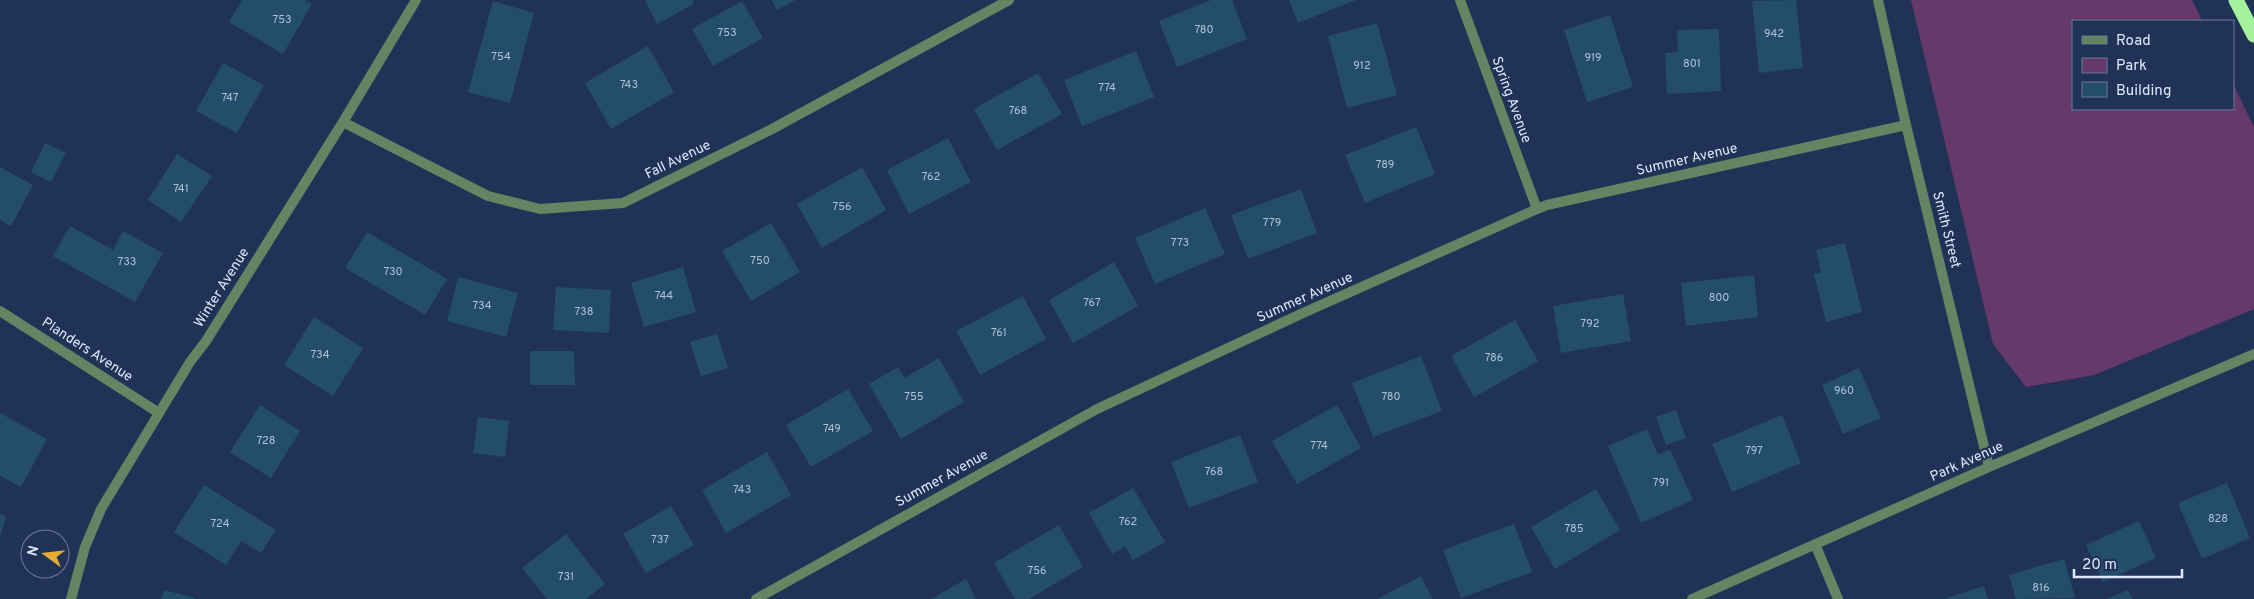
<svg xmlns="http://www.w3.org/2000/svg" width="2254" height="599" font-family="Overpass,sans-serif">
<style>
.green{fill:#65396c}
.building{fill:#244d6b}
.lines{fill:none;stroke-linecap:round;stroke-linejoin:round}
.minor{stroke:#658461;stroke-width:10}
.motorway{stroke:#a4f29b;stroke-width:15}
.labels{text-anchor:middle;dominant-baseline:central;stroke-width:4.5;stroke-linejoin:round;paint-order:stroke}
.number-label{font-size:11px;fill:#b0c1d7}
.street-label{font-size:14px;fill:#dee8fb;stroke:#203357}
</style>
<rect width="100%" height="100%" fill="#203357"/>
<path class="green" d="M1911,0H2192L2202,21H2073V109H2233V84L2254,127V309L2094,375L2026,387L1993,344Z"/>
<path class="building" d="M242,0H305L312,4L283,54L229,22Z
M645,0H692L694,4L657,24Z
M772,0H795L777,10Z
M1211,0H1232L1247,39L1177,67L1159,21Z
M1289,0H1356L1298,23Z
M1796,0L1803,68L1759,73L1752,1Z
M493,1L534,13L510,103L468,92Z
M742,1L763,38L713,66L692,29Z
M1610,15L1633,87L1587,102L1564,30Z
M1377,23L1397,95L1347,108L1328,36Z
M1719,29L1721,91L1667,94L1665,53L1678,52L1677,30Z
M648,46L674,92L611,129L585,83Z
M1136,51L1154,97L1082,126L1064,80Z
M223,63L264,85L237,133L196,111Z
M1038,73L1062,114L997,150L974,109Z
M1416,127L1435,174L1365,203L1345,155Z
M948,138L971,182L909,214L887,170Z
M45,143L66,153L51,182L31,172Z
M177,154L212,176L181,222L148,200Z
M0,167L33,185L11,226L0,220Z
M862,167L886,210L822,248L797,204Z
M1301,189L1317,233L1248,259L1231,215Z
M1205,208L1225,254L1155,284L1135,238Z
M771,223L800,272L751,301L722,251Z
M70,226L113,250L123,231L163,253L135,302L53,256Z
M367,232L447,279L425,315L345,268Z
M1845,243L1862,312L1826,322L1814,274L1821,272L1816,250Z
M1114,262L1138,306L1073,343L1049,300Z
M683,267L696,312L644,327L631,283Z
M1754,275L1758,317L1686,326L1681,283Z
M458,277L518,293L506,337L447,321Z
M556,287L611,290L609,333L553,330Z
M1623,294L1631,341L1561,353L1553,306Z
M1023,296L1046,339L980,375L956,331Z
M314,317L363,348L333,396L284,365Z
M1515,320L1538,361L1474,397L1451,356Z
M717,334L728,368L701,376L690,342Z
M530,351H574L575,385H530Z
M1421,356L1442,411L1373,437L1352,383Z
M939,358L964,402L901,439L869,384L898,367L904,378Z
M1859,368L1881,418L1843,434L1822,385Z
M848,389L873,431L811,467L786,425Z
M260,405L300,431L271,478L230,452Z
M1337,405L1361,448L1297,484L1272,441Z
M1676,410L1686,438L1666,445L1656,417Z
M0,413L47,439L21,487L0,476Z
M1782,415L1801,463L1732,492L1712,444Z
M478,417L509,421L505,457L473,453Z
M1647,429L1658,455L1670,449L1693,500L1641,523L1608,446Z
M1240,435L1258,482L1189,508L1171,462Z
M767,452L791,495L726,533L702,490Z
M2227,483L2250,538L2202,559L2178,503Z
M204,485L276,530L261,553L241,541L226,565L174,532Z
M1133,488L1165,542L1133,560L1125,546L1112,554L1089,513Z
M1596,489L1620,530L1555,569L1531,527Z
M671,506L694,545L646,573L623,534Z
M0,514L6,516L1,534H0Z
M2139,521L2156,558L2103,582L2086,545Z
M1514,524L1532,572L1461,598L1443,550Z
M1059,525L1083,567L1029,599H1015L994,563Z
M566,534L605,584L586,599H547L522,568Z
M2064,559L2075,598L2016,599L2009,575Z
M1421,576L1433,599H1377Z
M966,579L976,599H931Z
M1984,586L1988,599H1943Z
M164,590L195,598V599H161Z
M2128,590L2133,599H2107Z"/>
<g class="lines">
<path class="minor" d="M1460,0L1537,209
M1878,0L1906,125L1989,467
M343,122L488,196L540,209L623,203L772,129L1009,0
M0,311L159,413
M1815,544L1838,599
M71,599L85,547L101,509L190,362L206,341L343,122L416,0
M756,599L1097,409L1303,313L1537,209L1547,205L1906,125
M1692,599L1989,467L2254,354"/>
<path class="motorway" d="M2236,0L2254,35"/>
</g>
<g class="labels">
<g class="number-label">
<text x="282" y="20">753</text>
<text x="1204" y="30">780</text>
<text x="727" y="33">753</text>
<text x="1774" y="34">942</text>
<text x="501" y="57">754</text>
<text x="1593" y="58">919</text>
<text x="1692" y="64">801</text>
<text x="1362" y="66">912</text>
<text x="629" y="85">743</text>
<text x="1107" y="88">774</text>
<text x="230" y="98">747</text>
<text x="1018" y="111">768</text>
<text x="1385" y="165">789</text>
<text x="931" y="177">762</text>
<text x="181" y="189">741</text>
<text x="842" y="207">756</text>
<text x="1272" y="223">779</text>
<text x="1180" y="243">773</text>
<text x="760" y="261">750</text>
<text x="127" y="262">733</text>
<text x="393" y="272">730</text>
<text x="664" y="296">744</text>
<text x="1719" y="298">800</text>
<text x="1092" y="303">767</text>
<text x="482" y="306">734</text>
<text x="584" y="312">738</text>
<text x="1590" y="324">792</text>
<text x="999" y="333">761</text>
<text x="320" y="355">734</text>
<text x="1494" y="358">786</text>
<text x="1844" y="391">960</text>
<text x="914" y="397">755</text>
<text x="1391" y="397">780</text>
<text x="832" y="429">749</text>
<text x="266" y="441">728</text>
<text x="1319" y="446">774</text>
<text x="1754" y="451">797</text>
<text x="1214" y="472">768</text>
<text x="1661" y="483">791</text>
<text x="742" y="490">743</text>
<text x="2218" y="519">828</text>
<text x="1128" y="522">762</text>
<text x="220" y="524">724</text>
<text x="1574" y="529">785</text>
<text x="660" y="540">737</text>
<text x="1037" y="571">756</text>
<text x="566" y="577">731</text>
<text x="2041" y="588">816</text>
</g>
<g class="street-label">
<text transform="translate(1511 100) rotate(70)">Spring Avenue</text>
<text transform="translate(678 160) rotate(-26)">Fall Avenue</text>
<text transform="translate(1687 160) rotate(-13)">Summer Avenue</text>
<text transform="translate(1946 230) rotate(76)">Smith Street</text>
<text transform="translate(222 288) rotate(-58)">Winter Avenue</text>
<text transform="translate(1305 298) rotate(-24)">Summer Avenue</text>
<text transform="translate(87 350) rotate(33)">Planders Avenue</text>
<text transform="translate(1967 462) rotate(-24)">Park Avenue</text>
<text transform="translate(942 479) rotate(-29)">Summer Avenue</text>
</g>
</g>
<rect x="2072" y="20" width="162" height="90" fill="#203357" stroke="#6c7b99"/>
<rect x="2082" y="36" width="25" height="8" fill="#658461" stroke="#6c7b99"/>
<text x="2116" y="45" font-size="15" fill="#dee8fb">Road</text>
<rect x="2082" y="58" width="25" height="15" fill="#65396c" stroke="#6c7b99"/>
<text x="2116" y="70" font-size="15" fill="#dee8fb">Park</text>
<rect x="2082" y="82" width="25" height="15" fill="#244d6b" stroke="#6c7b99"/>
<text x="2116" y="95" font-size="15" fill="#dee8fb">Building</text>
<g transform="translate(45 554) rotate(285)"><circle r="24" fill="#203357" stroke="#6c7b99"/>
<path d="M0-4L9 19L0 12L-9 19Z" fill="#e5ad35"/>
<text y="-8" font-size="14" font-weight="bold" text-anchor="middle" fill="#dee8fb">N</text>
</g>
<path d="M2074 569v8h108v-8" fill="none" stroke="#dee8fb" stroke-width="2.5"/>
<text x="2082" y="569" font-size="15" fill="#dee8fb" stroke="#203357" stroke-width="4" paint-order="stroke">20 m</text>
</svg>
